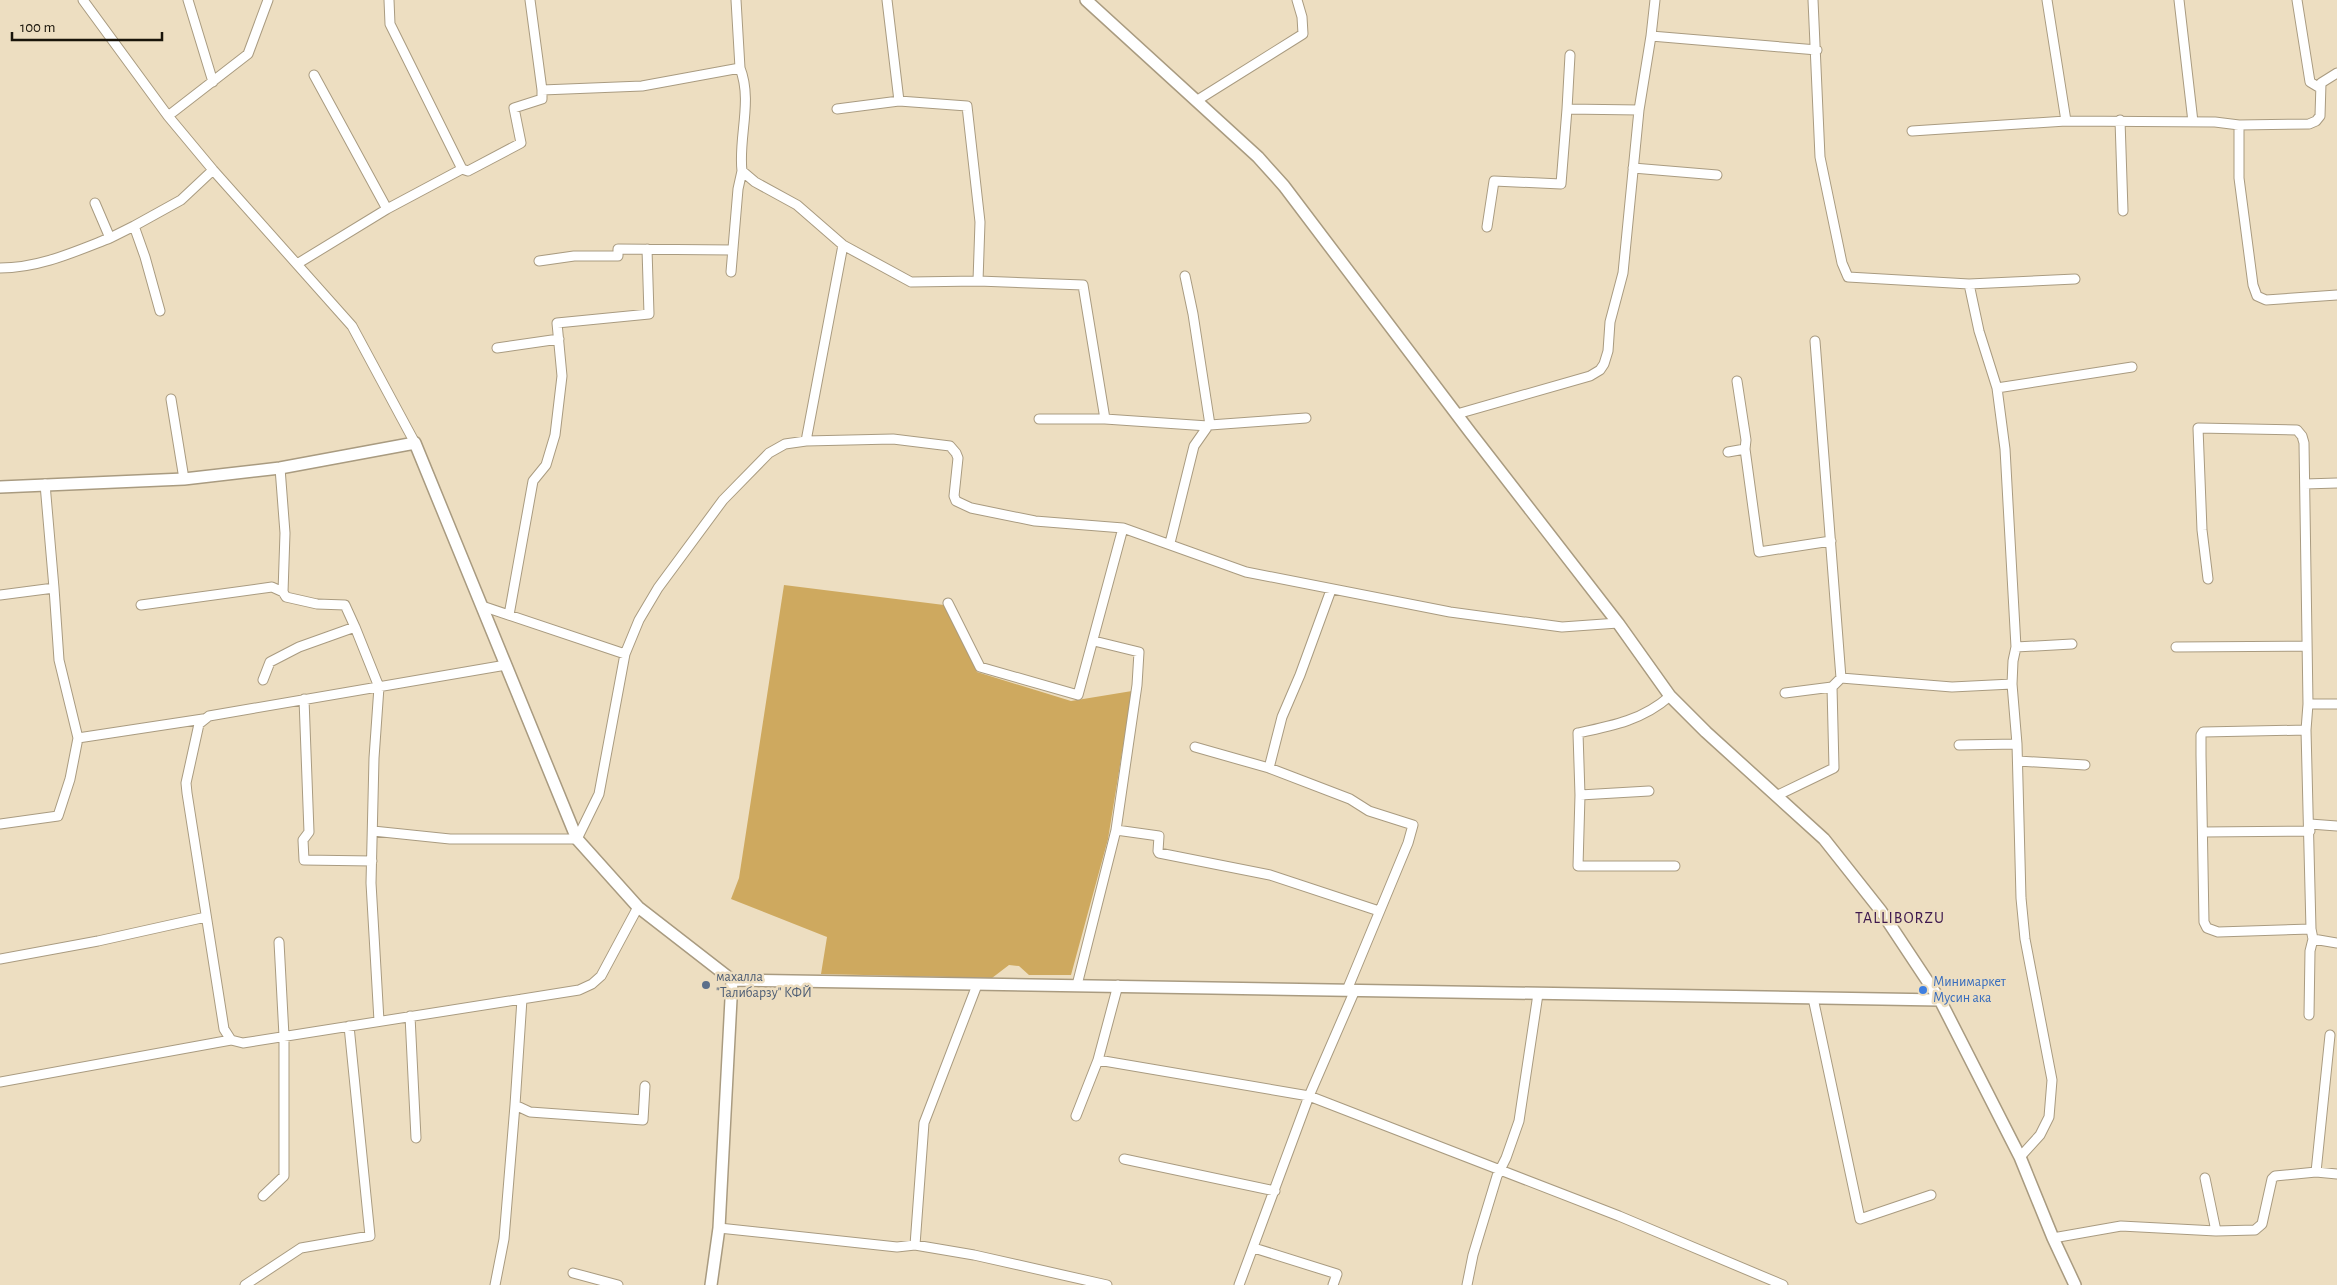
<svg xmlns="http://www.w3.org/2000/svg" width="2337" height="1285" font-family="'Alegreya Sans',sans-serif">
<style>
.green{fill:#cea95f}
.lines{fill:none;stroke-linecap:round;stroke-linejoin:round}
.street-casing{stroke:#a99b80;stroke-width:11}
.secondary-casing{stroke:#a99b80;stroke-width:14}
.street{stroke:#fff;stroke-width:9}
.secondary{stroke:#fff;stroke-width:11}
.service-dot{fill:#5c6f8a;stroke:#eddec1;stroke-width:2}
.shop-dot{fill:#3f7fe0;stroke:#eddec1;stroke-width:2}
.labels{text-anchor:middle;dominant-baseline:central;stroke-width:5;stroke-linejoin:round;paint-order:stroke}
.service-label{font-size:14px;fill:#4e5e75;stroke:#eddec1;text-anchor:start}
.shop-label{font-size:14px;fill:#366cbe;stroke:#eddec1;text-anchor:start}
.quarter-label{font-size:16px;letter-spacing:1px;fill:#3d184d;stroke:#eddec1}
</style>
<rect width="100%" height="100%" fill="#eddec1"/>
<path class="green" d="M784,585L944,605L977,672L1071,701L1132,691L1108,839L1071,975H1029L1019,966L1009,965L992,978L821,974L827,937L731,899L739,878Z"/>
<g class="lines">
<defs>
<path id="street" d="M83,0L168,116L213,170L352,326L415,443
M188,0L213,82
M530,0L542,90L642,86L740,68
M736,0L740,68C753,101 738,138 742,171L755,182L797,205L843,245L911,282L978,281L980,222L967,106L899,101L887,0
M1655,0L1651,36L1817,50
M1813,0L1820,157L1842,263L1848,277L1969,284L1979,331L1997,388L2005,449L2016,647L2013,661L2012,684L2017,744L2021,898L2025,939L2052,1080L2049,1117L2040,1135L2020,1157
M2047,0L2066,121
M2179,0L2193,122
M2297,0L2310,82L2320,88
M1570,55L1567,109L1639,110L1651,36
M314,75L387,209
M1196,101L1303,34L1302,17L1297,0
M837,109L899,101
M168,116L248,54L268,0
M2120,120L2123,211
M2239,125V178L2253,285L2257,296L2266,300L2337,295
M1912,131L2066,121L2215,122L2239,125L2309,124L2316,121L2320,116L2321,83L2337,73
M1633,168L1717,175
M462,169L468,171L521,143L514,108L542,99V90
M134,226L181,200L213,170
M1487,227L1494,181L1561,184L1567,109
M110,238L134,226L145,257L160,311
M539,261L574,256H618V249L733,250
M297,264L387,209L462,169L390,24L389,0
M0,268C39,268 74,252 110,238L95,203
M731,272L738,189L742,171
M978,281L1083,285L1105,419L1208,426L1210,425L1193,314L1185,276
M1969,284L2075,279
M497,348L559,339
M1737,381L1746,440L1745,449
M1997,388L2132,367
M171,399L184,479
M1457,414L1590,376L1600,370L1604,364L1608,351L1610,322L1623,273L1639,110
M1039,419H1105
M1210,425L1306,418
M806,441L843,245
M1728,452L1745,449L1759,552L1831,541
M280,468L285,533L283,592L286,597L317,604L345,605L355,627
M45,484L54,588
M2305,484L2337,483
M1170,543L1194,446L1208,426
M2208,579L2202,530L2198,428L2297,430L2302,436L2304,443L2308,704L2306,730L2311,929L2313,939L2310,951L2309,1015
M0,595L54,588L59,660L78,738
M948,603L980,667L1078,695L1123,528
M141,605L272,587L283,592
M482,606L625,654L639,620L658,588L723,500L769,453L785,444L806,441L893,439L950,446L956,453L958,458L954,496L956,501L971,508L1035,521L1123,528L1246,572L1450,612L1562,627L1618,623
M509,615L533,481L546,465L555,435L562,376L557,323L649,314L647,249
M1094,641L1139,652L1137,685L1116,830L1159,836L1158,851L1159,853L1270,875L1379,911
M2016,647L2072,644
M2176,647L2306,646
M506,665L209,716L199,724L186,783L187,793L224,1029L231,1040L243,1043L579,990L592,984L601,976L638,907
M1841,678L1952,687L2012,684
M263,680L270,662L299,647L355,627L379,687L374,758L371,883L379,1021
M1785,693L1832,687
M1670,696C1643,720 1612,726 1578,733L1580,795L1578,866H1675
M304,699L309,832L303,840L304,860L372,861
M2308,704H2337
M2306,730L2203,732L2201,735V755L2204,922L2207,928L2218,932L2311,929
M1959,745L2017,744
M1195,747L1269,768L1282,717L1300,675L1331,590
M2018,761L2085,765
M1269,768L1350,799L1369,811L1413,825L1408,843L1347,990
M1580,795L1649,791
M1776,796L1834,768L1832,687L1841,678L1815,341
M0,824L58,816L70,779L78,738L203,719
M2310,824L2337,826
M373,831L450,839H577L599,794L625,654
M2203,832L2310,831
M2313,939L2337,943
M0,959L98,941L206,917
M1077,985L1116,830
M1118,985L1098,1060L1309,1096L1619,1216L1783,1285
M1813,998L1860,1219L1931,1195
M522,999L515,1105L530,1112L643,1120L645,1086
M410,1016L416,1138
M0,1082L231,1040
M1076,1116L1098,1060
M1124,1159L1275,1191
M2316,1172L2330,1035
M2205,1178L2216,1231
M263,1196L284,1176V1036L279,942
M719,1228L897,1247L915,1245L974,1255L1107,1285
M2053,1238L2121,1226L2216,1231L2255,1230L2262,1224L2272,1179L2275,1176L2316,1172L2337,1174
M915,1245L924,1123L977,985
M1254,1248L1337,1274L1333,1285
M573,1273L618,1285
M245,1285L301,1248L370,1236L349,1026
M495,1285L504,1239L515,1105
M1239,1285L1309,1096L1355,990
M1467,1285L1473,1255L1497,1176L1506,1158L1519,1121L1538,994"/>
<path id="secondary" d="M1086,0L1258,157L1284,186L1470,432L1618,623L1670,696L1706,732L1824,839L1881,911L1940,1000L2020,1157L2053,1238L2075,1285
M0,487L184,479L280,468L415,443L577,839L638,907L732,980L1940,1000
M711,1285L719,1228L732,980"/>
</defs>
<use href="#street" class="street-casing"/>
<use href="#secondary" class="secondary-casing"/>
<use href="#street" class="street"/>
<use href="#secondary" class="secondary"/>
</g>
<circle class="service-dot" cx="706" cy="985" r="5"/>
<circle class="shop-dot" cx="1923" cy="990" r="5"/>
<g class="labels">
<g class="service-label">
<text x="716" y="977">махалла<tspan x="716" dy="16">"Талибарзу" КФЙ</tspan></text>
</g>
<g class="shop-label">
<text x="1933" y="982">Минимаркет<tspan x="1933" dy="16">Мусин ака</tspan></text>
</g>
<g class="quarter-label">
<text x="1900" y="918">TALLIBORZU</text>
</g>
</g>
<path d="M12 32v8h150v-8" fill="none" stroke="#19140a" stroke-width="2.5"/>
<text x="20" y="32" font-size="15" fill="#19140a" stroke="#eddec1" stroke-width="4" paint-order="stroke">100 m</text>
</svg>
